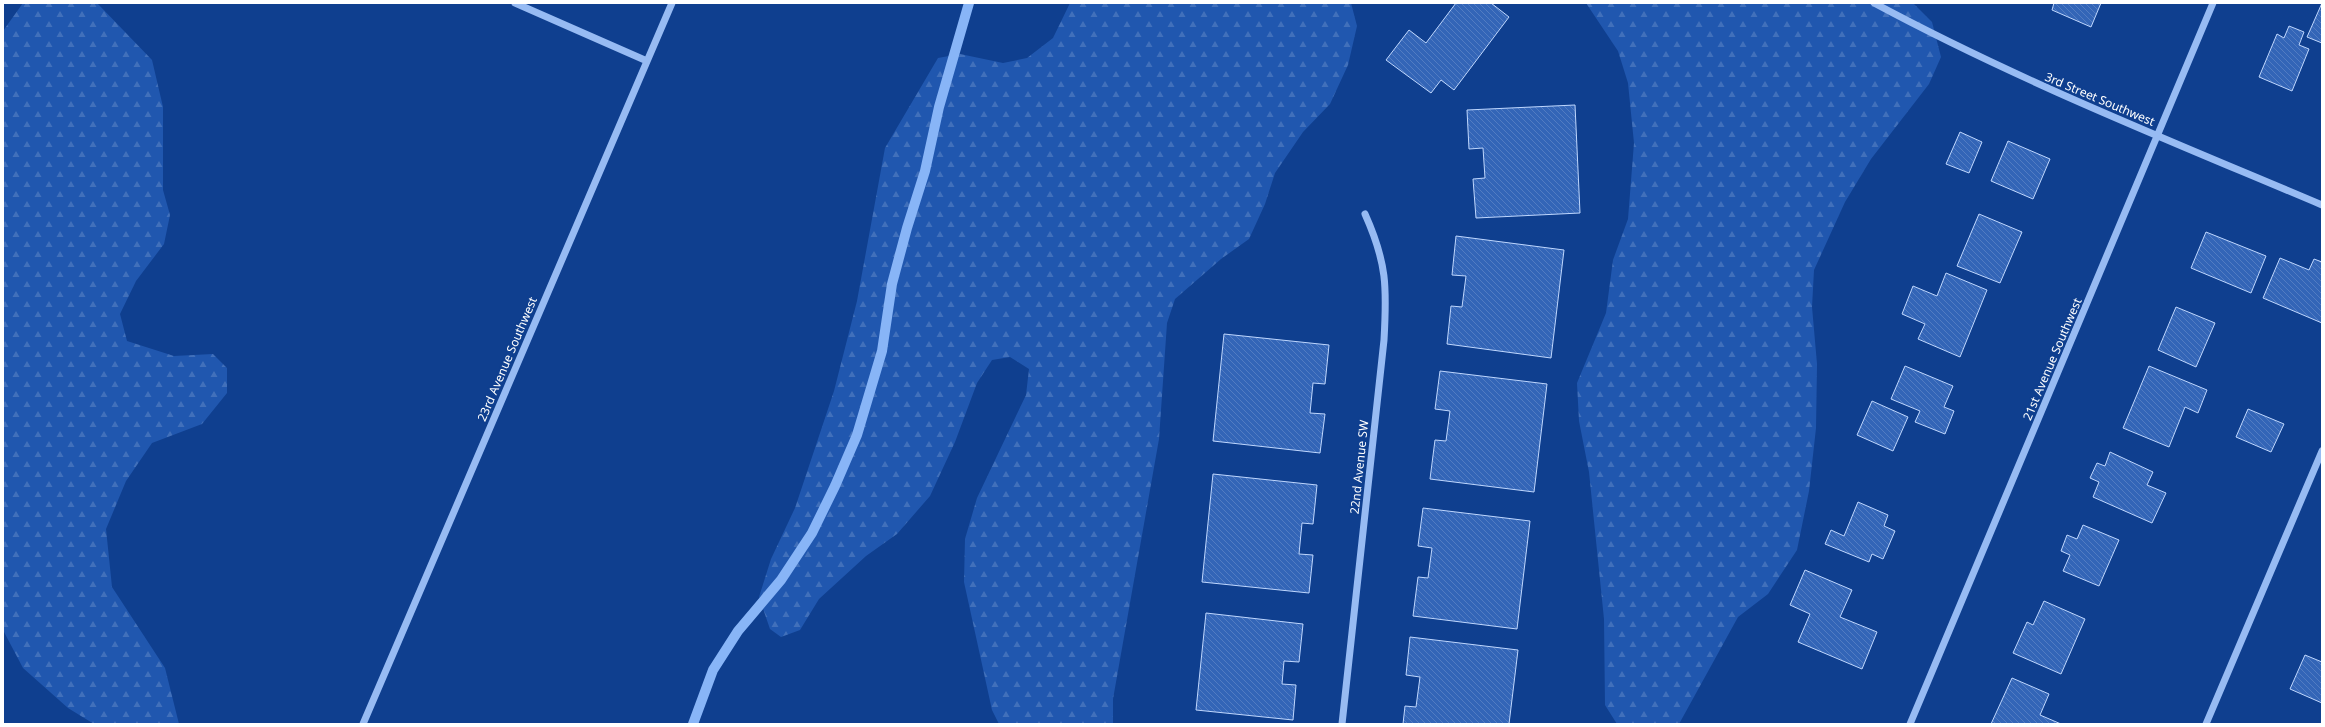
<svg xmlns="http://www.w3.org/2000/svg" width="2325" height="727" font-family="'Noto Sans',sans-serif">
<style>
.forest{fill:url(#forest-firs)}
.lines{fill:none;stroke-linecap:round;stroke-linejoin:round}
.stream{stroke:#88b5f7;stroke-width:10}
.building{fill:url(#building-back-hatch);stroke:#bfd7fe}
.minor{stroke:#97bbf3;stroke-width:7}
.labels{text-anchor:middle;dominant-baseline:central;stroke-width:4;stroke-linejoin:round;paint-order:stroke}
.street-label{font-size:12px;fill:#fff;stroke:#0f3f8f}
</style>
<defs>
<pattern id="forest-firs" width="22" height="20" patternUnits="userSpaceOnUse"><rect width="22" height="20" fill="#2057af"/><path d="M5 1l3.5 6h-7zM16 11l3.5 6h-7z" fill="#4170bb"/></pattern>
<pattern id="building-back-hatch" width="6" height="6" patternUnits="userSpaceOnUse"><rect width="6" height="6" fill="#3365b7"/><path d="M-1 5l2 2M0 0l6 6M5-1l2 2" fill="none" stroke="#527cc2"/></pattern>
</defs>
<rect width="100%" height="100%" fill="#0f3f8f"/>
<path class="forest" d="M23,3H97L152,60L163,107V190L170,215L164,244L136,281L120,314L127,341L174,356L213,354L227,368V393L202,424L152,443L126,481L106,529L112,587L165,668L179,724H94L68,708L23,668L3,630V31Z
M1070,3H1351L1357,26L1348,65L1330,104L1303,132L1275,173L1265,204L1249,239L1221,259L1175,299L1167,323L1159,439L1113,699V724H999L992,710L964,582L965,539L977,498L1026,395L1029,369L1010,357L992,360L977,383L955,442L930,496L897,534L866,556L819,599L800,630L781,637L770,629L759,597L771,559L795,508L834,391L857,301L885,148L938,58L960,54L1003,63L1027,58L1053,38Z
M1586,3H1913L1932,22L1941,57L1929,84L1871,159L1845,202L1814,270L1812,307L1817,364L1816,428L1809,491L1797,550L1768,594L1738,617L1679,724H1617L1605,705L1604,619L1589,472L1579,421L1577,383L1606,313L1613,260L1628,219L1634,143L1628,83L1618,51Z"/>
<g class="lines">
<path class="stream" d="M693,724L713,670L738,631L781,580L812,533L835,486L857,435L882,351L892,284L907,228L925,171L939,107L969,3"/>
</g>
<path class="building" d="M1456,3H1491L1509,17L1454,90L1441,80L1431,93L1386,60L1409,30L1426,43Z
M2054,3H2101L2091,27L2052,10Z
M2322,3V43L2307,37Z
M2289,26L2304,32L2299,45L2309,49L2292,91L2259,77L2277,34L2284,38Z
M1575,105L1580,213L1476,218L1473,179L1485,178L1483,148L1469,149L1467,110Z
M1960,132L1982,142L1969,173L1946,164Z
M2008,141L2050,159L2033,199L1991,181Z
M1979,214L2022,232L2000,283L1957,266Z
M2206,232L2266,256L2251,293L2191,268Z
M1456,236L1564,250L1551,358L1447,344L1451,306L1462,307L1466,276L1452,275Z
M2280,258L2309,270L2314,259L2322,262V323L2263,298Z
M1946,273L1987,290L1960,357L1918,339L1925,324L1902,314L1913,286L1937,296Z
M2176,307L2215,323L2196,367L2158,350Z
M1224,334L1329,345L1325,384L1313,383L1310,413L1325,414L1320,453L1213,441Z
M1905,366L1953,386L1944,407L1954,411L1945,434L1915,422L1920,411L1891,399Z
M2149,366L2207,390L2198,413L2185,407L2169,447L2123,428Z
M1440,371L1547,384L1534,492L1430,479L1435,440L1446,441L1450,411L1435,409Z
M1872,401L1908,417L1893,451L1857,435Z
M2248,409L2284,424L2271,452L2236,437Z
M2110,452L2153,472L2147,485L2166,493L2152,523L2093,497L2099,482L2090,478L2097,463L2105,466Z
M1213,474L1317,485L1313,524L1302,523L1299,554L1313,555L1309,593L1202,582Z
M1858,502L1888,515L1884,526L1895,531L1883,559L1872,554L1869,562L1825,544L1831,530L1844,536Z
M1423,508L1530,521L1517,629L1413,616L1418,577L1428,578L1432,548L1418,546Z
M2083,525L2119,540L2099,586L2063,571L2070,555L2061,551L2067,535L2077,539Z
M1805,570L1852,590L1840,617L1877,632L1862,669L1798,642L1810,614L1790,605Z
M2044,601L2085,619L2061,674L2013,653L2027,622L2033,625Z
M1206,613L1303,624L1299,662L1284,661L1282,684L1296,685L1293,720L1196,710Z
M1410,637L1518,650L1509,724H1403L1405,706L1416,707L1420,677L1406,675Z
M2305,655L2322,662V703L2290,689Z
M2012,678L2049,694L2040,715L2061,724H1991Z"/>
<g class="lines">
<path class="minor" d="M515,3L647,61
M1874,3C2019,81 2171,141 2322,205
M363,724L672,3
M1342,724L1384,340C1387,287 1387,263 1365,214
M1910,724L2213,3
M2206,724L2322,451"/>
</g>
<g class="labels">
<g class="street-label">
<text transform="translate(2100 99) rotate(23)">3rd Street Southwest</text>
<text transform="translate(507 359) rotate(-67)">23rd Avenue Southwest</text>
<text transform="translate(2052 359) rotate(-67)">21st Avenue Southwest</text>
<text transform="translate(1359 467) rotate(-84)">22nd Avenue SW</text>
</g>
</g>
<rect width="2325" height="727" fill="none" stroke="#ffffff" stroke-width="8"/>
</svg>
